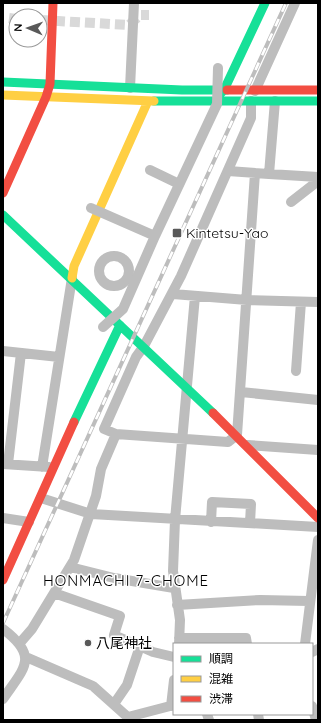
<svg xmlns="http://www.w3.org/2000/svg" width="321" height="723" font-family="Quicksand,'Noto Sans JP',sans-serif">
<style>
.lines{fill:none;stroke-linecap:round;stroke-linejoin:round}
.street-tunnel{stroke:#d9d9d9;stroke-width:10;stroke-dasharray:10 5;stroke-linecap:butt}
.street{stroke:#bdbdbd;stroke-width:10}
.fast{stroke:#16e098;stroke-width:9}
.slow{stroke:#ffcf43;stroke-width:9}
.jam{stroke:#f24e42;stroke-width:9}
.rail-casing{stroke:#bdbdbd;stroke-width:4}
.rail{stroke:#fff;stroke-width:2.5;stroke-dasharray:8;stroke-linecap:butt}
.street-bridge{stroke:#bdbdbd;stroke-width:10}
.poi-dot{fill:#595959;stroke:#fff;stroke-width:1.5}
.labels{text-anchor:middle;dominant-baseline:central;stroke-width:3;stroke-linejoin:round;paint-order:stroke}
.poi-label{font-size:14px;fill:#000;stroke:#fff;text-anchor:start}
.neighbourhood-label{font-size:15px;letter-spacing:1px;fill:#000;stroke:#fff}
</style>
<rect width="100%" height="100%" fill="#fff"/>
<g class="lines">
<path class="street-tunnel" d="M9,18L16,19
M40,20L129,25L140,15H149"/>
<path class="street" d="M130,88L134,3
M255,91L295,3
M251,101V118L181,276L144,346L136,357L104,429L116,434L228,442L237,435L255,173
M150,170L177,183
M228,171L269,174L275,101
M269,174L318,177
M291,202L318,181
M99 271a15 15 0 1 1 30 0a15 15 0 1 1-30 0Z
M173,294L247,300L318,302
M3,351L59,357
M296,371L301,302
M241,392L318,400
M247,445L318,450
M3,464L49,467
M8,464L21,353
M42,467L72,278
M41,498L91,514L318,527
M3,518L29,522
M211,522L212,502L251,504L250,523
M70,567L114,578L174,588
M54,593L120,616L114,635L153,652L174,657
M177,605L260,600L309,601
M3,629C40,657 24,668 3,699
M179,638H246L247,644
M19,644L32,629L74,560L96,496L101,469L116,434
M179,644L180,620L173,571L175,520L195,296
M305,644L318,540
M312,652L318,649
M26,657L93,686L131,720
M114,704L127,685L140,646
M171,706L174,680
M312,706L316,720
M207,714L209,720
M258,714L259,720
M128,717L174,705"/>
<path class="fast" d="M3,82L182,90H227
M219,95L224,90L265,3
M154,101H318
M3,215L213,413
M74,422L120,325"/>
<path class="slow" d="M3,95L154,101
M72,278L74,266L148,101"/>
<path class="jam" d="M227,90H318
M3,193L46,97L50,84L53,3
M213,413L318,518
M3,580L74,422"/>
<defs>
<path id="rail" d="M3,623L286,3"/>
</defs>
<use href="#rail" class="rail-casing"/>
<use href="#rail" class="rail"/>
<path class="street-bridge" d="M91,208L155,236
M103,327L123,309L155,236L217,104L218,68"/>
</g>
<g class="poi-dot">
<rect x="172" y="228" width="10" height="10" rx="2"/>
<circle cx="88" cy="643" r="4"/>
</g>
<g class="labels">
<g class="poi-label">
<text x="186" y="233">Kintetsu-Yao</text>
<text x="96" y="643">八尾神社</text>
</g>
<g class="neighbourhood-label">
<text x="126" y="580">HONMACHI 7-CHOME</text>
</g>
</g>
<rect width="321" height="723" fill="none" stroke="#000000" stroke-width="8"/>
<rect x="173" y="643" width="140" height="72" fill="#ffffff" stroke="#999999"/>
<rect x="181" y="656" width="20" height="6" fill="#16e098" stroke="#999999"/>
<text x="209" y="663" font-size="12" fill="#000000">順調</text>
<rect x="181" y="676" width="20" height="6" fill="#ffcf43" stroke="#999999"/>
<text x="209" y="683" font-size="12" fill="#000000">混雑</text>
<rect x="181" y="696" width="20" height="6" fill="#f24e42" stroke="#999999"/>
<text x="209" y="703" font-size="12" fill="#000000">渋滞</text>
<g transform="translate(28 28) rotate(272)"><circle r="19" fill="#ffffff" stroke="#999999"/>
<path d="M0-3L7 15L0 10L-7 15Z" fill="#595959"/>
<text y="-6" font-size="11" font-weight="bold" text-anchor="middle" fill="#000000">N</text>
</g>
</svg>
